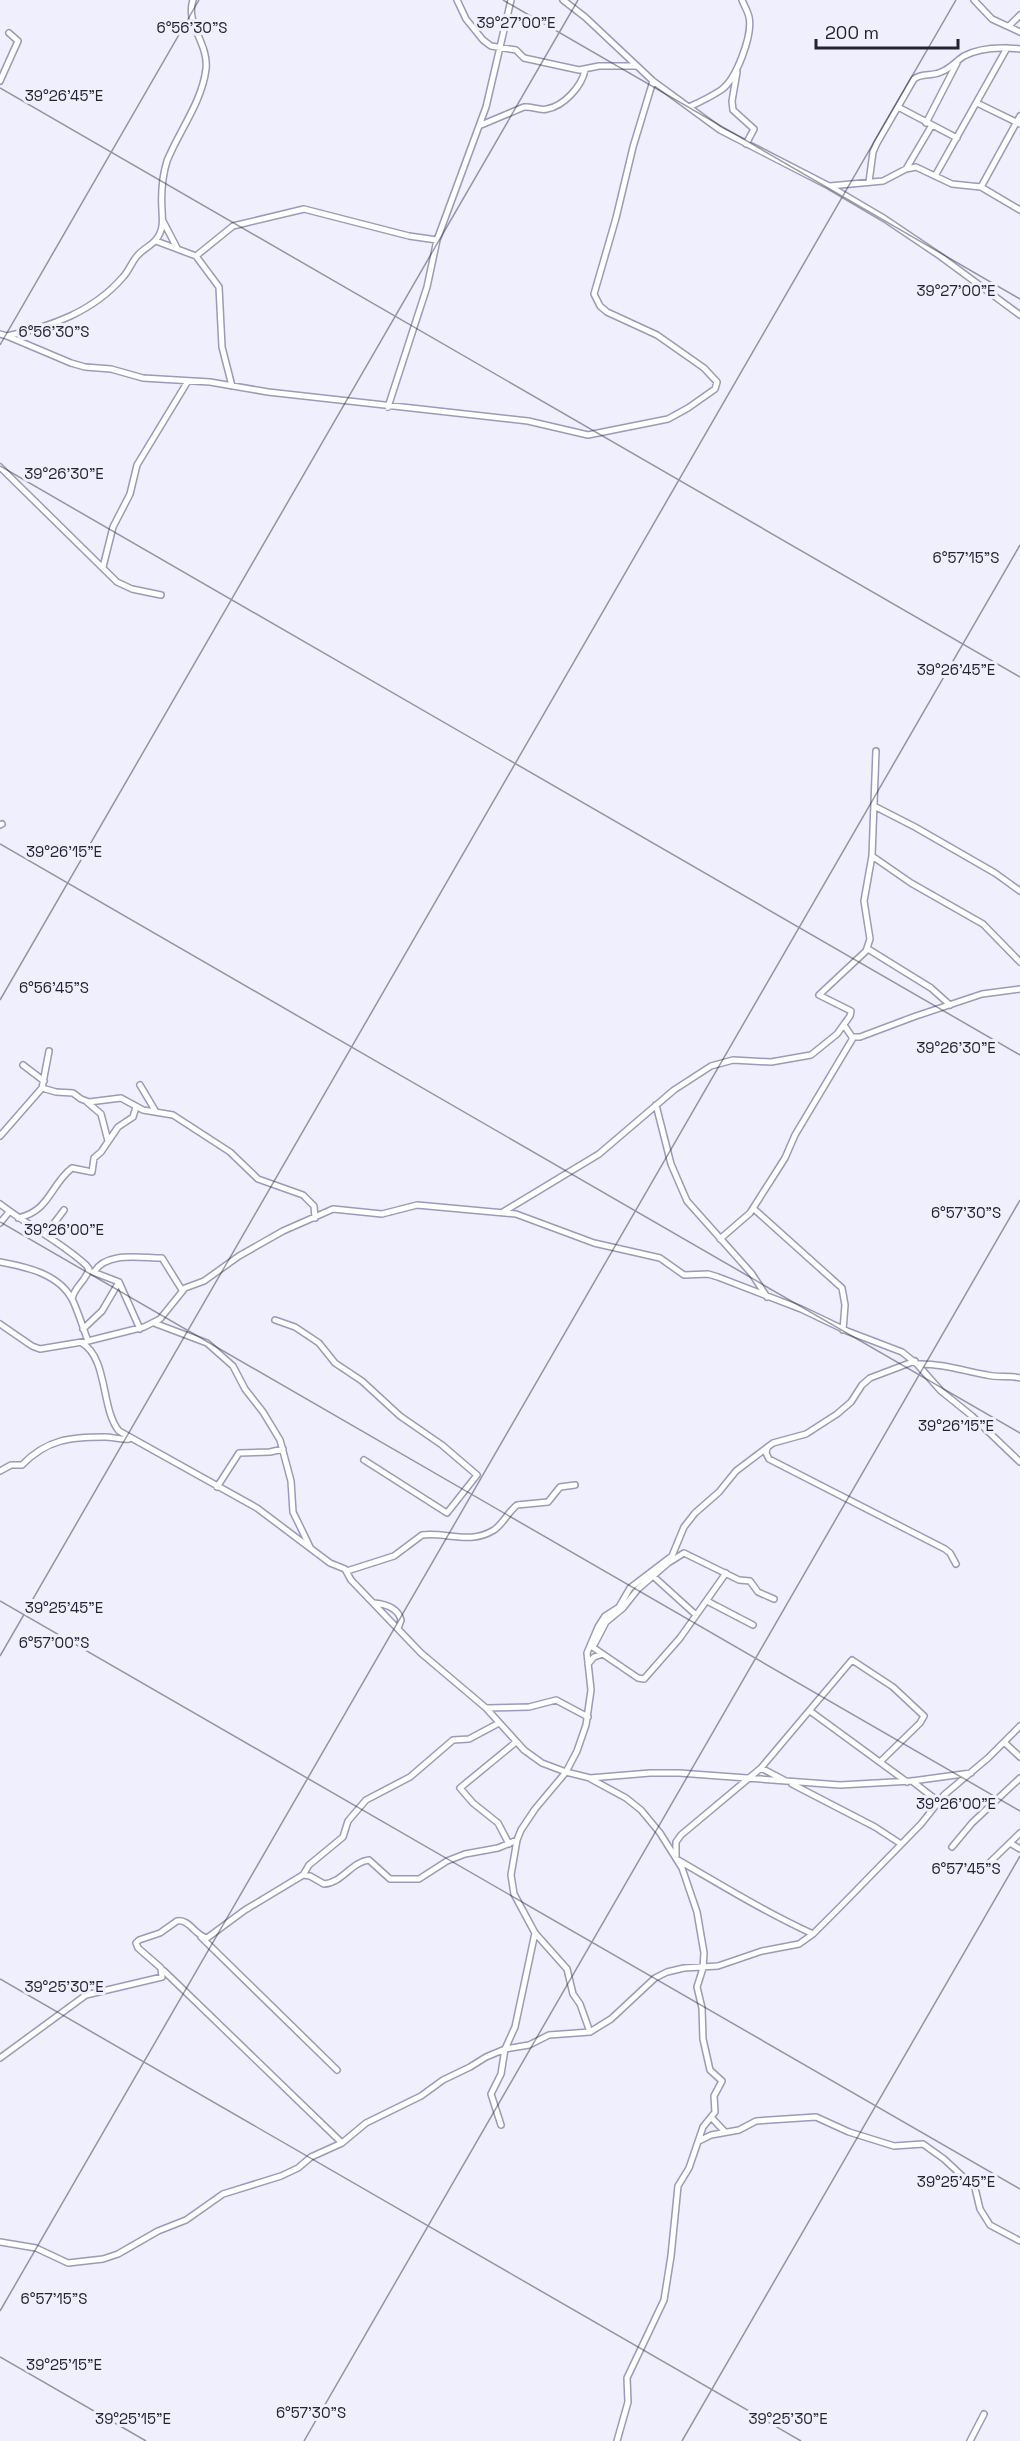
<svg xmlns="http://www.w3.org/2000/svg" width="1020" height="2441" font-family="'Space Grotesk',sans-serif">
<style>
.lines{fill:none;stroke-linecap:round;stroke-linejoin:round}
.minor-casing{stroke:#9b9ab9;stroke-width:8}
.minor{stroke:#fff;stroke-width:5}
.ticks{fill:none;stroke:#242330;stroke-width:1.5;stroke-opacity:0.45}
.ticks-label{font-size:15px;text-anchor:middle;fill:#242330;stroke:#efeffd;stroke-width:6;stroke-linejoin:round;paint-order:stroke}
</style>
<rect width="100%" height="100%" fill="#efeffd"/>
<g class="lines">
<defs>
<path id="minor" d="M457,0L466,19L483,40L491,46L516,50L524,58L579,70L599,66H637
M563,0L585,17L653,81L720,130L829,186L885,219L940,256L1020,315
M974,0L992,19L1020,32
M1009,26L1020,15
M737,72L732,101L733,110L754,129L746,144
M0,81L18,41L9,33
M977,103L1020,124
M689,107C700,102 712,96 721,90C736,80 753,35 749,17C748,12 744,5 742,0
M898,107L957,138
M926,123L957,63
M481,125L524,107C532,106 539,111 547,109C564,106 582,86 585,70
M906,169L932,125
M935,176L1007,48
M869,182L873,152L877,143L914,79C923,72 931,77 941,72C950,69 956,61 964,56C981,47 1002,47 1020,49
M830,186L883,181L906,169L916,167L952,184L981,187L1020,210
M981,187L1020,116
M163,221L177,248
M156,241L196,256L233,226L304,209L409,236L437,240
M196,256L219,287L222,347L232,386
M0,334L7,336C50,327 93,312 123,277C129,271 132,261 138,255C145,247 156,244 160,233C164,225 162,218 162,210C161,194 162,177 167,161C179,131 202,102 206,69C209,44 185,24 193,0
M7,336L71,363L85,367L111,369L143,378L210,382L268,392L528,421L588,435L668,419L688,408L715,389L717,382L704,368L657,335L607,312L600,306L594,294L616,218L633,147L653,81
M388,407L427,287L437,240L486,107L511,0
M0,467L117,582L132,589L161,595
M103,567L113,527L130,494L137,465L188,381
M874,806L915,827L995,873L1020,891
M0,825L2,824
M872,856L911,883L983,924L1020,962
M868,949L931,988L950,1005
M844,1025L852,1037H860L916,1016L982,994L1020,989
M23,1065L44,1081
M140,1085L156,1112
M42,1088L56,1092L73,1093L81,1099L89,1102L121,1098L143,1110L173,1115L230,1152L258,1179L303,1195L314,1206L315,1218
M87,1102L101,1114L108,1141
M656,1105L671,1164L687,1201L752,1274L767,1297
M0,1136L42,1088L49,1051
M0,1204C28,1226 60,1241 86,1265L89,1269C86,1281 74,1287 72,1299
M754,1209L842,1288L845,1305L843,1330
M503,1212L599,1154L674,1090L711,1066L733,1060L771,1062L811,1055L837,1034L850,1016L851,1011L819,995L866,951L870,939L864,901L872,856L876,751
M18,1218C50,1211 50,1185 72,1168L92,1172L94,1158L101,1152L118,1127L133,1117L136,1107
M0,1223L9,1212
M46,1234L64,1210
M720,1239L750,1213L785,1158L795,1135L853,1038
M0,1262C27,1267 60,1274 73,1301C79,1314 83,1328 88,1341
M93,1272L119,1282L140,1329
M94,1272C107,1251 140,1258 162,1258L182,1290
M275,1320L295,1327L319,1343L335,1363L362,1381L400,1416L442,1445L477,1475L447,1513L364,1460
M154,1323L207,1343L233,1366L245,1389L263,1412L280,1440L291,1481L293,1512L310,1547
M0,1324L32,1346L40,1349L88,1341L144,1327L160,1319L185,1288L204,1281L239,1256L283,1231L333,1209L382,1214L417,1205L516,1214L594,1243L660,1258L684,1275L708,1274L718,1277L801,1309L847,1331L902,1352L917,1364L941,1391L972,1416L1020,1462
M83,1329L102,1311L119,1282
M82,1343C108,1358 101,1410 119,1431L257,1508L330,1563L345,1569L351,1580L421,1653L486,1708L524,1750L542,1763L566,1772L590,1778L650,1773H679L840,1785L912,1781L971,1773
M917,1364C941,1363 964,1371 987,1375C998,1378 1009,1375 1020,1378
M767,1448L766,1453L769,1459L945,1549L950,1553L956,1564
M0,1471L11,1465H22C47,1439 71,1437 105,1437C113,1437 121,1440 129,1439
M217,1487L239,1453L270,1452L283,1449
M347,1571L394,1556L422,1535C447,1532 470,1545 494,1530C503,1524 508,1512 517,1505L548,1502L560,1487L575,1485
M653,1576L696,1615
M707,1601L753,1625
M374,1603C385,1604 398,1608 401,1620L398,1628
M591,1646L638,1678L644,1679L680,1638L726,1573
M593,1647L606,1622L623,1608L638,1589L668,1563L684,1553L739,1580L750,1581L758,1592L774,1599
M588,1664L594,1657L603,1654
M486,1708L529,1707L556,1700L588,1717
M810,1711L907,1782
M1004,1742L1020,1757
M761,1768L784,1780
M591,1779L626,1798L641,1810L660,1833L682,1868L697,1912L704,1953L703,1968L697,1987L702,2008L703,2039L710,2070L722,2081L714,2096L715,2112L703,2127L689,2168L678,2186L671,2256L664,2300L627,2378L628,2402L617,2441
M912,1781L939,1802
M792,1784L875,1827L901,1844
M1010,1843L1020,1849
M509,1844L498,1823L473,1803L460,1788L516,1742
M952,1847L972,1823L1020,1778
M676,1856V1842L681,1835L761,1768L852,1660L893,1687L924,1716L920,1723L881,1761
M678,1860C723,1886 767,1913 813,1934
M982,1870L1020,1833
M303,1875L309,1865L343,1837L348,1821L366,1800L410,1777L453,1740L469,1739L499,1723
M201,1937L337,2070
M164,1971L342,2143
M590,2032L580,2004L573,1994L567,1969L535,1933L514,1894L511,1875L517,1840L521,1830L535,1809L566,1772L577,1751L586,1725L591,1690L587,1653L598,1627L605,1616L619,1607L630,1588L672,1556L684,1527L695,1513L719,1492L736,1471L773,1443L806,1434L837,1414L851,1402L862,1385L870,1378L915,1361
M0,2058L86,1995L162,1977L161,1968L138,1948L136,1943L139,1940L160,1933L177,1921C190,1919 194,1935 207,1938L245,1910L303,1875L310,1876L324,1884C342,1883 351,1862 369,1860L390,1879H419L447,1861L465,1854L498,1848L517,1840
M711,2117L725,2132
M501,2125L491,2094L501,2074L505,2049L515,2027L535,1933
M699,2141L711,2135L739,2130L756,2121L816,2117L849,2132L894,2146L923,2144L944,2159L975,2188L980,2209L990,2225L1020,2241
M0,2242L36,2248L68,2263L103,2259L118,2254L158,2231L186,2220L223,2194L281,2176L298,2168L311,2157L342,2143L366,2123L421,2096L443,2080L470,2067L486,2057L505,2049L529,2045L549,2035L590,2032L611,2019L655,1978L667,1972L684,1968L718,1966L762,1951L799,1944L813,1934L839,1908L921,1824L944,1795L988,1758L1020,1726
M970,2441L984,2414"/>
</defs>
<use href="#minor" class="minor-casing"/>
<use href="#minor" class="minor"/>
</g>
<path class="ticks" d="M503,0L1020,299M0,88L1020,677M0,345L199,0M0,466L1020,1055M0,844L1020,1433M0,1000L578,0M0,1222L1020,1811M0,1601L1020,2189M0,1656L956,0M0,1979L801,2441M0,2311L1020,545M0,2357L146,2441M304,2441L1020,1200M682,2441L1020,1856"/>
<g class="ticks-label">
<text x="516" y="28">39°27'00"E</text>
<text x="192" y="33">6°56'30"S</text>
<text x="64" y="101">39°26'45"E</text>
<text x="956" y="296">39°27'00"E</text>
<text x="54" y="337">6°56'30"S</text>
<text x="64" y="479">39°26'30"E</text>
<text x="966" y="563">6°57'15"S</text>
<text x="956" y="675">39°26'45"E</text>
<text x="64" y="857">39°26'15"E</text>
<text x="54" y="993">6°56'45"S</text>
<text x="956" y="1053">39°26'30"E</text>
<text x="966" y="1218">6°57'30"S</text>
<text x="64" y="1235">39°26'00"E</text>
<text x="956" y="1431">39°26'15"E</text>
<text x="64" y="1613">39°25'45"E</text>
<text x="54" y="1648">6°57'00"S</text>
<text x="956" y="1809">39°26'00"E</text>
<text x="966" y="1874">6°57'45"S</text>
<text x="64" y="1992">39°25'30"E</text>
<text x="956" y="2187">39°25'45"E</text>
<text x="54" y="2304">6°57'15"S</text>
<text x="64" y="2370">39°25'15"E</text>
<text x="311" y="2418">6°57'30"S</text>
<text x="133" y="2424">39°25'15"E</text>
<text x="788" y="2424">39°25'30"E</text>
</g>
<path d="M816 39v9h142v-9" fill="none" stroke="#242330" stroke-width="3"/>
<text x="825" y="39" font-size="18" fill="#242330" stroke="#efeffd" stroke-width="4.5" paint-order="stroke">200 m</text>
</svg>
